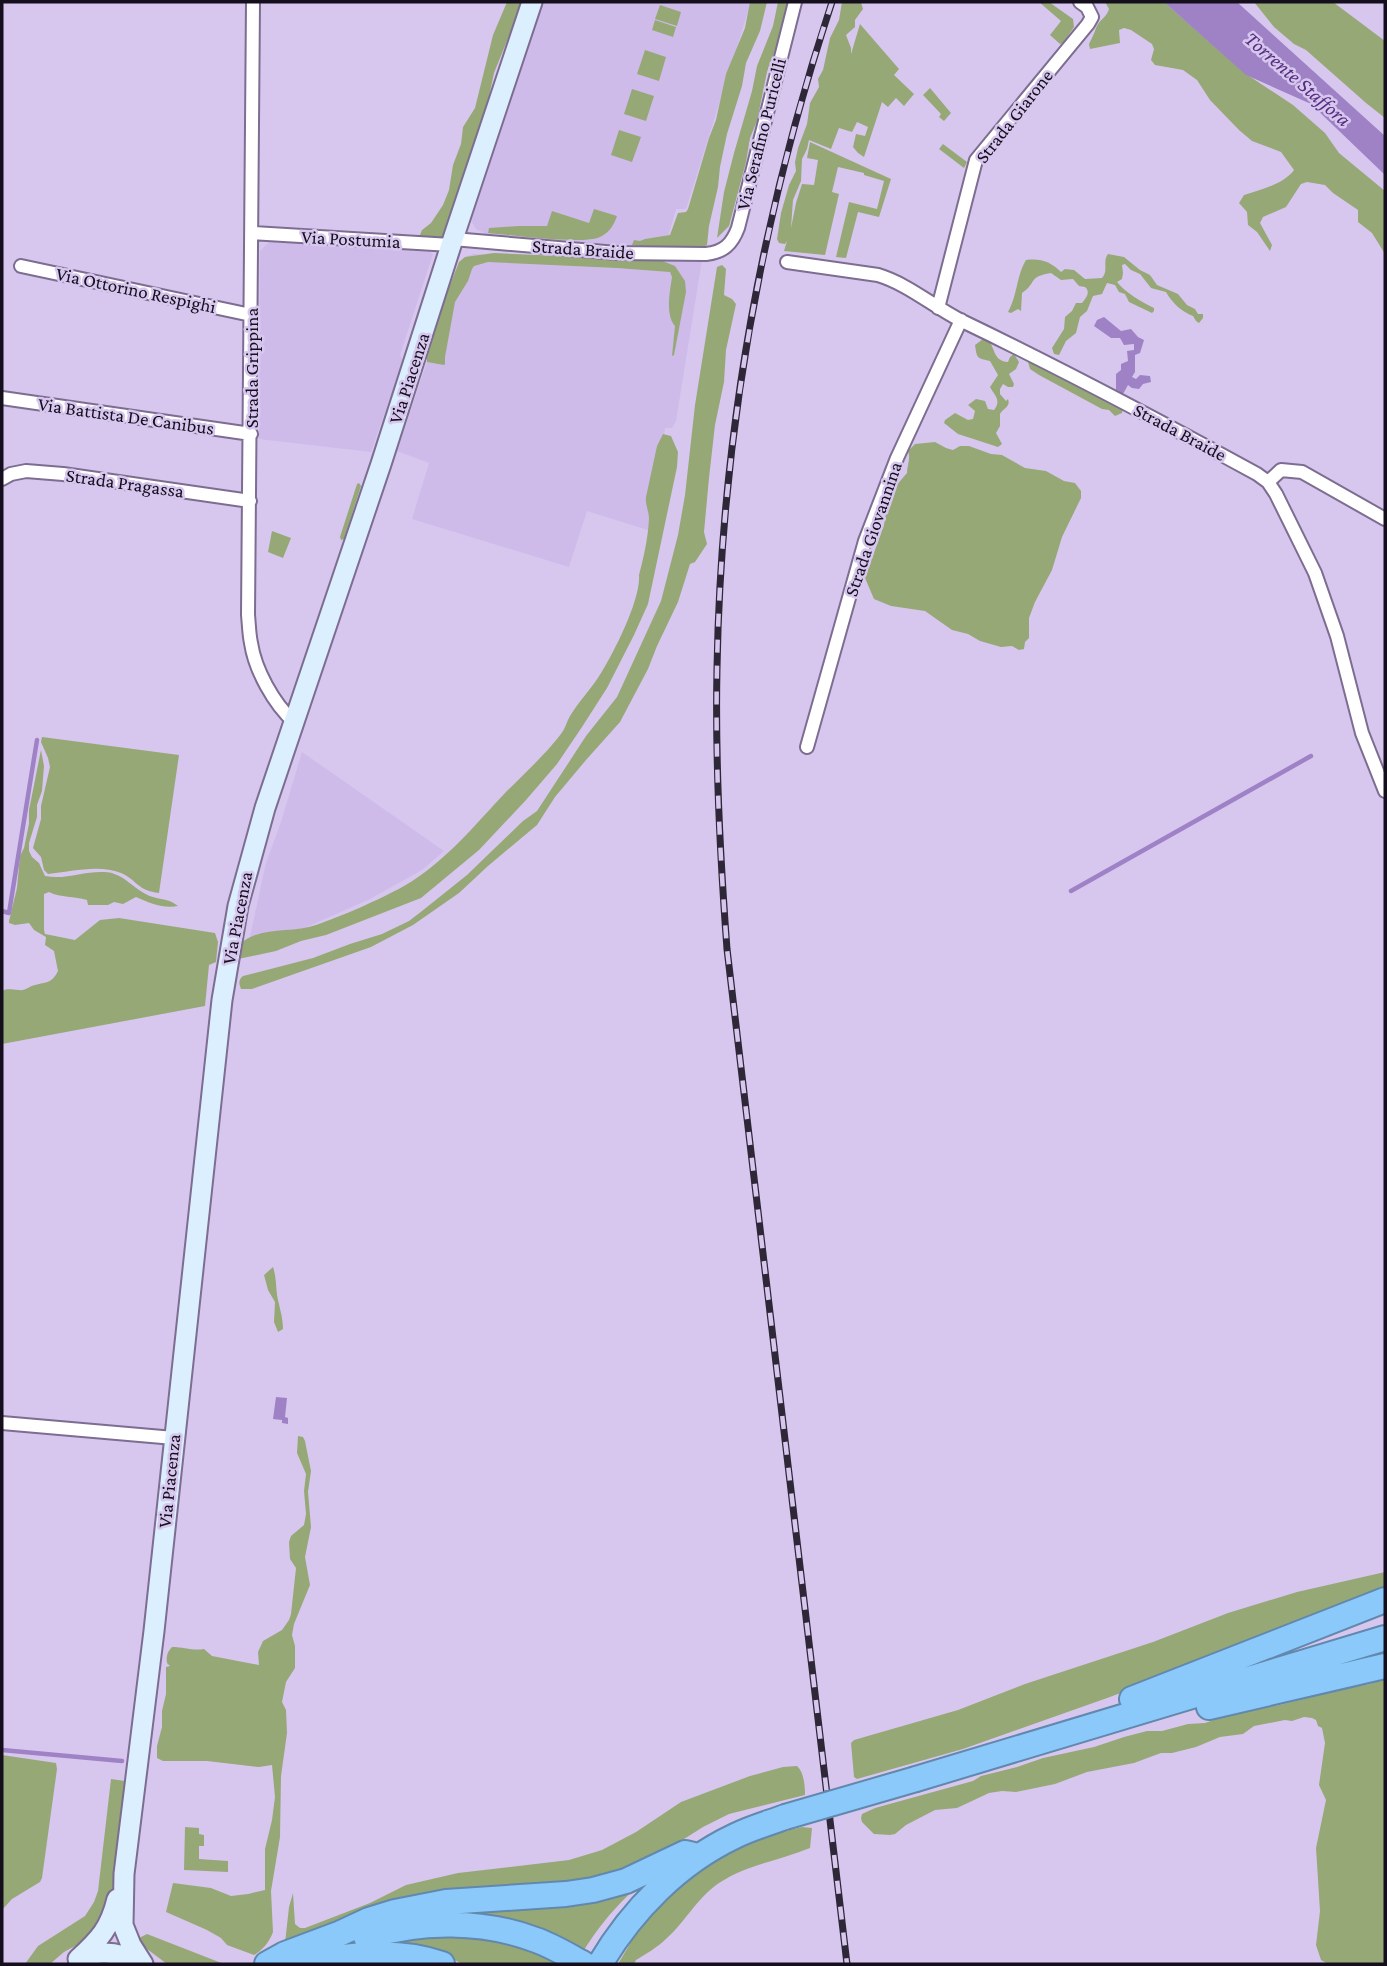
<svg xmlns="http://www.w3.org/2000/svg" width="1387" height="1966" font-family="'Crimson Pro',serif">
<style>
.built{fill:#cebbe9}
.green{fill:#97a877}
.water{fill:#9f82c5}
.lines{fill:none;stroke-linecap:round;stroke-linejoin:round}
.stream{stroke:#9f82c5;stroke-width:4.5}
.street-casing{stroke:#7c6d91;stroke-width:16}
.secondary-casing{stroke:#7c6d91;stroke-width:23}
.highway-casing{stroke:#6288ad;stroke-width:28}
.street{stroke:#fff;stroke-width:12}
.secondary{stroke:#dceffe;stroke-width:19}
.highway{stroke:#8bc9fb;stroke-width:24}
.rail-casing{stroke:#2e2738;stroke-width:7}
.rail{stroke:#d7c7ef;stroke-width:4.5;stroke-dasharray:13;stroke-linecap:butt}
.highway-bridge-casing{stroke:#6288ad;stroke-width:28;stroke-linecap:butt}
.highway-bridge{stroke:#8bc9fb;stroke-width:24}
.labels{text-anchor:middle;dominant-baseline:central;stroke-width:5;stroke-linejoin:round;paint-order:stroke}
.street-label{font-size:19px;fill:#150f1d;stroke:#d7c7ef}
.water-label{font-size:21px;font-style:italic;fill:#562e7f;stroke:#d7c7ef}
</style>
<rect width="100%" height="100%" fill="#d7c7ef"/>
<path class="built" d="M543,2H751L686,209H676L665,248H625L488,235L476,229L471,221L473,209Z
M271,240L426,248L433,254L400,355L403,361L371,452L259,439L260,251Z
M474,254L625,262L666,258L702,260L676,421L672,428H665L651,531L587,511L569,567L412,519L429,463L397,451L461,261L467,256Z
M302,752L444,851L422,870L370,899L291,934L249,941L266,863L281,822Z"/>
<path class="green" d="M507,2H521L520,9L494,73L484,120L463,175L448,230L439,243L418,240L422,230L431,223L443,205L449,190L453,165L461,144L463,127L475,108L493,35Z
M750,2H767L760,31L746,63L742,86L727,134L720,167L718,187L709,226L707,245L704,247L667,249L632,245L634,240L640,241L645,239L670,235L678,213L686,212L688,209L709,138L716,120L726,74L745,28Z
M778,2H788L779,40L767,72L757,121L750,138L746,162L729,226L717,238L724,192L734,153L752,91L757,66L773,26Z
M842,2H861L863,9L855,20V27L846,35L851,48V54L860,24L899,69L894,75L914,94L904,106L896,98L888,107L882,102L864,157L858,153L853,147L856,134L865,136L868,127L857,122L852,132L839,128L831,149L809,140L807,149L802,159L801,181L793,200L791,228L796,203L802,184L814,185L818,160L807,158L810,142L891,179L879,217L858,212L846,258L836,257L849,202L877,209L884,181L864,175V173L838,167L832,192L839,194L825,255L784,251L787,241L785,244L779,243L777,239L781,213L789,185L796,171L795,162L798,148L807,124L810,103L819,87L818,79L823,70L830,38L839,20Z
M1039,2H1049L1073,19L1074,27L1063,43L1060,44L1050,35L1061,21Z
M1105,2H1164L1246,74L1293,105L1325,133L1339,153L1385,191V254L1372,233L1358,222V210L1333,193L1325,185L1307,182L1301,184L1286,207L1263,217L1260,223L1272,245L1270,251L1257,232L1248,225L1247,212L1239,203L1244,195C1260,190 1284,184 1294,170L1281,152L1252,141L1239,130L1210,100L1197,80L1183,70L1155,65L1151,60L1154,49L1152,44L1131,30L1124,28L1119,30L1120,43L1090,49L1089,44C1092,38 1094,34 1096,28C1099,20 1107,17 1109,9Z
M1254,2H1333L1385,41V118L1366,103L1306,50L1294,44L1274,27Z
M660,5L681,12L677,26L655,19Z
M655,20L676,27L673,37L652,30Z
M645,50L666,57L659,81L637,74Z
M930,88L951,113L944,121L939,117L941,114L923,95Z
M632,89L654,96L646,121L624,114Z
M619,130L641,137L632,162L611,155Z
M943,144L967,162L964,168L939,149Z
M594,209L617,216C614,225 609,233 600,237C583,245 510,235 488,233L489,228L519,226H547L552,211L589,223Z
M494,253L625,259L655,258L675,266L685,281L686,292L674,355L672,356L675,326C665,315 670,291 672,277L670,272L617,268L488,262L474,266L472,269L468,281L455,302L445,357V364L444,365L427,362V352L440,310L459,262L465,257Z
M1108,254L1124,257L1140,270L1150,275L1157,285L1178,294L1187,305L1195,309L1198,314H1203V318L1199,323L1196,321L1193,316C1182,312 1172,303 1166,292L1151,288L1140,274L1131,270L1125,264L1122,265L1123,273L1122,279L1117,282C1125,292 1141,302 1154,308V311L1152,313L1129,302L1125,294L1119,292L1115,285L1107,283L1102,294L1093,296L1087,311L1080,317L1076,333L1066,341L1059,355L1054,354L1052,348L1064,329L1065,317L1072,311L1076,303H1082C1086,298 1091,292 1085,287L1079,286L1073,279L1061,280L1051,273C1027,277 1038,282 1022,293L1021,311L1018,309L1011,313L1008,312C1017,296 1017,274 1026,260C1041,258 1051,262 1061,272L1065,269L1074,270L1085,279L1102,278C1109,270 1102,262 1108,254Z
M722,265L726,269L724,295L732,299L736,304L726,350L724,382L715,425L709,478L704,532L707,544L695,562L690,564L678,602L657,646L648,669L620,722L586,760L555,797L537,825L488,866L459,893L413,925L371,947L252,989H241C239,984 238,980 243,976L313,958L350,944L382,934L409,921L422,911L467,875L523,821L537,811L586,736L617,697L661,601L678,535L685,495L695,405L717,267Z
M983,339L989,340C995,350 994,361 1008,362L1010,357L1014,354L1019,362L1016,369L1009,374L1014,384L1013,387H1008L1003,384L1000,389V394L1006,401L1008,399C1011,407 1003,408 1000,414V426L996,433L1002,444L998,447L958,434L944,423L945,420L955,413L968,420L973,419L975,411L968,405L976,399L985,401L988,409L994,410C1002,400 994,395 990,387L998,375L990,361C977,358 977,359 975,345Z
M1030,361L1119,405L1123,409L1122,413L1115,416L1109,410L1102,409L1039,375L1030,369L1028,362Z
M663,434L671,436L678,452L677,467L648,604L634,635L607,688L582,727L557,764L526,800L479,850L421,898L326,935L301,941L276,951L238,959L237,948C254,925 291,934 316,925C342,916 379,900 404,886C443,864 474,826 505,793C523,775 549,751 563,731C566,726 567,721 570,716C579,701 592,688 601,673C614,652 641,599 639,575C644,556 648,538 649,519C649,511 645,505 646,497L657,446Z
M935,442L946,448L953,450L960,446H969L991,454L1002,455L1025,468L1046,471L1064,481L1075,483L1081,491V498L1062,537L1052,570L1035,602L1029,618V638L1025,642L1024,649L1019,650L1012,646L1001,647L980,641L968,634L952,630L925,611L891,606L874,599L865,578L884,525L889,494L907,473C907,465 911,459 908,451L915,444Z
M359,483L361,486L344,539L341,540L340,537L357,484Z
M272,531L291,538L283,558L268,552Z
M42,737L179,755L159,893C138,891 137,880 121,873C98,864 71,872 48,874L44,870L41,857L33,848L41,819V806L50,767L48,758L41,742Z
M41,750L44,766L42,791L37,805V817L29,843V851L32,857L39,863L45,876C65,880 84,871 104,872C124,872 135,892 153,897C163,900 169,899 178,906C164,909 149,903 136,897L123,904L114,902L108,905H88L87,900C74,896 61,898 49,892L44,894V930L45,934L75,940L100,920L119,918L215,933L218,942L216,962L209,965L205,1006L2,1044V991C9,988 11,990 19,990C26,991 29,986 35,985C47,982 52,983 58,971L54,951L45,945L46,937L34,930L29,923L15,925L9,923V921L17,888L20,856L24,848L29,824V810Z
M273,1267C276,1276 276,1285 277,1295C279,1306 283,1317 283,1329L278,1332L274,1322L275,1302L268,1290L264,1275Z
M298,1436L303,1437L305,1441L311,1471L308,1492L311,1527L305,1557L310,1585L294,1624L292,1635L295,1646V1668L286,1682L282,1702L286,1710L287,1733L281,1776L280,1837L271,1891L273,1932C270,1941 262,1951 254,1955L227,1945L221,1938L207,1930L166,1912L173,1883L211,1888L231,1896L248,1894L265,1890V1849L272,1820L275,1797L272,1765L259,1767L207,1761H163L157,1758V1746L162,1727V1711L166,1694V1667L170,1666L167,1663C166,1657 167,1652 172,1647C184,1647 193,1651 204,1649L212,1656L259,1665L258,1652L263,1641L282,1630L289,1620L291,1614L296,1568L290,1559L289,1542L291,1536L304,1525L306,1514L304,1491L306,1474L297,1453Z
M1385,1572V1592L1110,1697L963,1749L857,1779L854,1777L851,1743L854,1740L958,1710L1025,1684L1153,1642L1228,1613L1297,1592Z
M1385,1679V1964H1328L1321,1960L1316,1945L1320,1911L1316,1848L1326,1800L1319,1785L1325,1743L1322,1728L1318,1726L1316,1720L1312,1718L1304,1717L1292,1721L1285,1720L1254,1726L1243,1734L1220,1737L1196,1747L1172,1753H1161L1134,1763L1087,1772L1055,1784L1016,1792L1002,1791L989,1793L957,1808L935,1810L906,1825L895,1834L890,1835L874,1834L862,1822L861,1818L862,1814L875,1808L973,1781L981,1776L1017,1767L1043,1758L1094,1747L1124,1737L1147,1731H1162L1188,1724L1205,1723L1237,1712L1280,1705L1312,1697L1319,1693L1370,1684Z
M2,1755L56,1763L57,1769L42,1878L40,1882L12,1899L2,1910Z
M797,1766C804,1772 805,1786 805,1795L729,1814L703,1827L632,1872L285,1943L289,1907L293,1893L295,1924L300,1928H305L370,1903L406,1885L458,1873L569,1860L602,1850L636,1832L681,1802L750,1776L783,1767Z
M111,1779L125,1781L111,1902L88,1939L64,1952L50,1964H25L38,1946L85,1916L94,1902L98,1891Z
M185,1827L199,1828V1834L204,1835V1846H199V1859L228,1861V1872L184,1870Z
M802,1827L812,1828L810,1848C779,1861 748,1864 719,1883C696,1899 686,1921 667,1938C658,1947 646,1954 636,1960L634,1964H618L638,1930L689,1874L731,1850L769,1835Z
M650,1876C622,1899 603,1920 584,1950L556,1936L397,1918Z
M147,1934L224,1964H167L143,1946L137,1939Z
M449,1936L479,1938L516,1944L567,1964H462L449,1957L383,1945L407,1939Z"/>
<path class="water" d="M1164,2H1237L1385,136V175L1311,104L1246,75Z
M1104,317L1121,331L1131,329L1138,337L1144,340L1140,353L1135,355V372L1132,377L1136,379L1140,375L1150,376L1151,382L1143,384L1139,389L1132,388L1128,385L1123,394L1116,390V374L1121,370V364L1128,361L1127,351L1134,350V344L1124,345L1120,338H1111L1094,326L1097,320Z
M276,1397L287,1398L285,1417L288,1418V1424L282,1423V1420L273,1419Z"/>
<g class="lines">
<path class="stream" d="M1071,891L1311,756
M2,911L9,913L37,740
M2,1750L122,1761"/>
<defs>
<path id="street" d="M253,2L248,615C249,624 249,634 251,643C255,670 274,704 294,722
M252,233L451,245
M453,239L617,253L706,254C724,252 732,244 738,228L795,2
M787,262L878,275C908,284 934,307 962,321C1062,369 1160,421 1257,474L1268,482L1276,494L1315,573L1337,636L1362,733L1385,791
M21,266L251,315
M938,308L976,160L1088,24L1092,17L1087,7L1080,2
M2,398L251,434
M2,479L11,474L26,471L63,474L250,501
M1268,482L1281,470L1302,472L1385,519
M807,747L865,541L897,458L961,320
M2,1423L174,1438"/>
<path id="secondary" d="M81,1957C102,1950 123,1953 141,1964
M78,1959C100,1939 110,1928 117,1899
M143,1964L131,1945L123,1925L124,1874L154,1631L222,1000L238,906L265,808L381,464L453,239L532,2"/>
<path id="highway" d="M1132,1699L1385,1600
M1209,1707L1385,1666
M916,1779L1385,1638
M366,1937C421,1920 483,1920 536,1940C553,1946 569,1956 584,1964
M289,1963C342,1958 391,1946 442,1964
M267,1964L285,1954L341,1933L369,1920L395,1912L446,1902L566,1894L593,1890L626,1881L685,1853L698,1856
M600,1964C632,1910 678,1863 735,1836C751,1828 769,1823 785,1817"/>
</defs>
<use href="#street" class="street-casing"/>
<use href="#secondary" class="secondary-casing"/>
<use href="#highway" class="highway-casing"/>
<use href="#street" class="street"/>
<use href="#secondary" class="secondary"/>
<use href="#highway" class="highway"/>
<defs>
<path id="rail" d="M832,2C761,216 721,442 717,668C715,762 720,856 727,949L847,1964"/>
</defs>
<use href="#rail" class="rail-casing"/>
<use href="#rail" class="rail"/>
<defs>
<path id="highway-bridge" d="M785,1817L916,1779"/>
</defs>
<use href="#highway-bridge" class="highway-bridge-casing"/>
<use href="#highway-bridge" class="highway-bridge"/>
</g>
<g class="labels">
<g class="street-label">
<text transform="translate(1014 116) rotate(-52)">Strada Giarone</text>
<text transform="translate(761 134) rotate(-76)">Via Serafino Puricelli</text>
<text transform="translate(351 239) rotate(3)">Via Postumia</text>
<text transform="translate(583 249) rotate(4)">Strada Braide</text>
<text transform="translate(136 290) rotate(12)">Via Ottorino Respighi</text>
<text transform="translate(251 368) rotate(-90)">Strada Grippina</text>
<text transform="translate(409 378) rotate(-72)">Via Piacenza</text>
<text transform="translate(126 416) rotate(8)">Via Battista De Canibus</text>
<text transform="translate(1180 432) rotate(28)">Strada Braide</text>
<text transform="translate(125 483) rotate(8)">Strada Pragassa</text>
<text transform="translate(873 529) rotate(-71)">Strada Giovannina</text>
<text transform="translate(237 918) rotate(-79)">Via Piacenza</text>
<text transform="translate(169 1481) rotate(-84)">Via Piacenza</text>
</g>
<g class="water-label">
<text transform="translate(1298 79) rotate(41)">Torrente Staffora</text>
</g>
</g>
<rect width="1387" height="1966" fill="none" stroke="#150f1d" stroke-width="7"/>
</svg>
